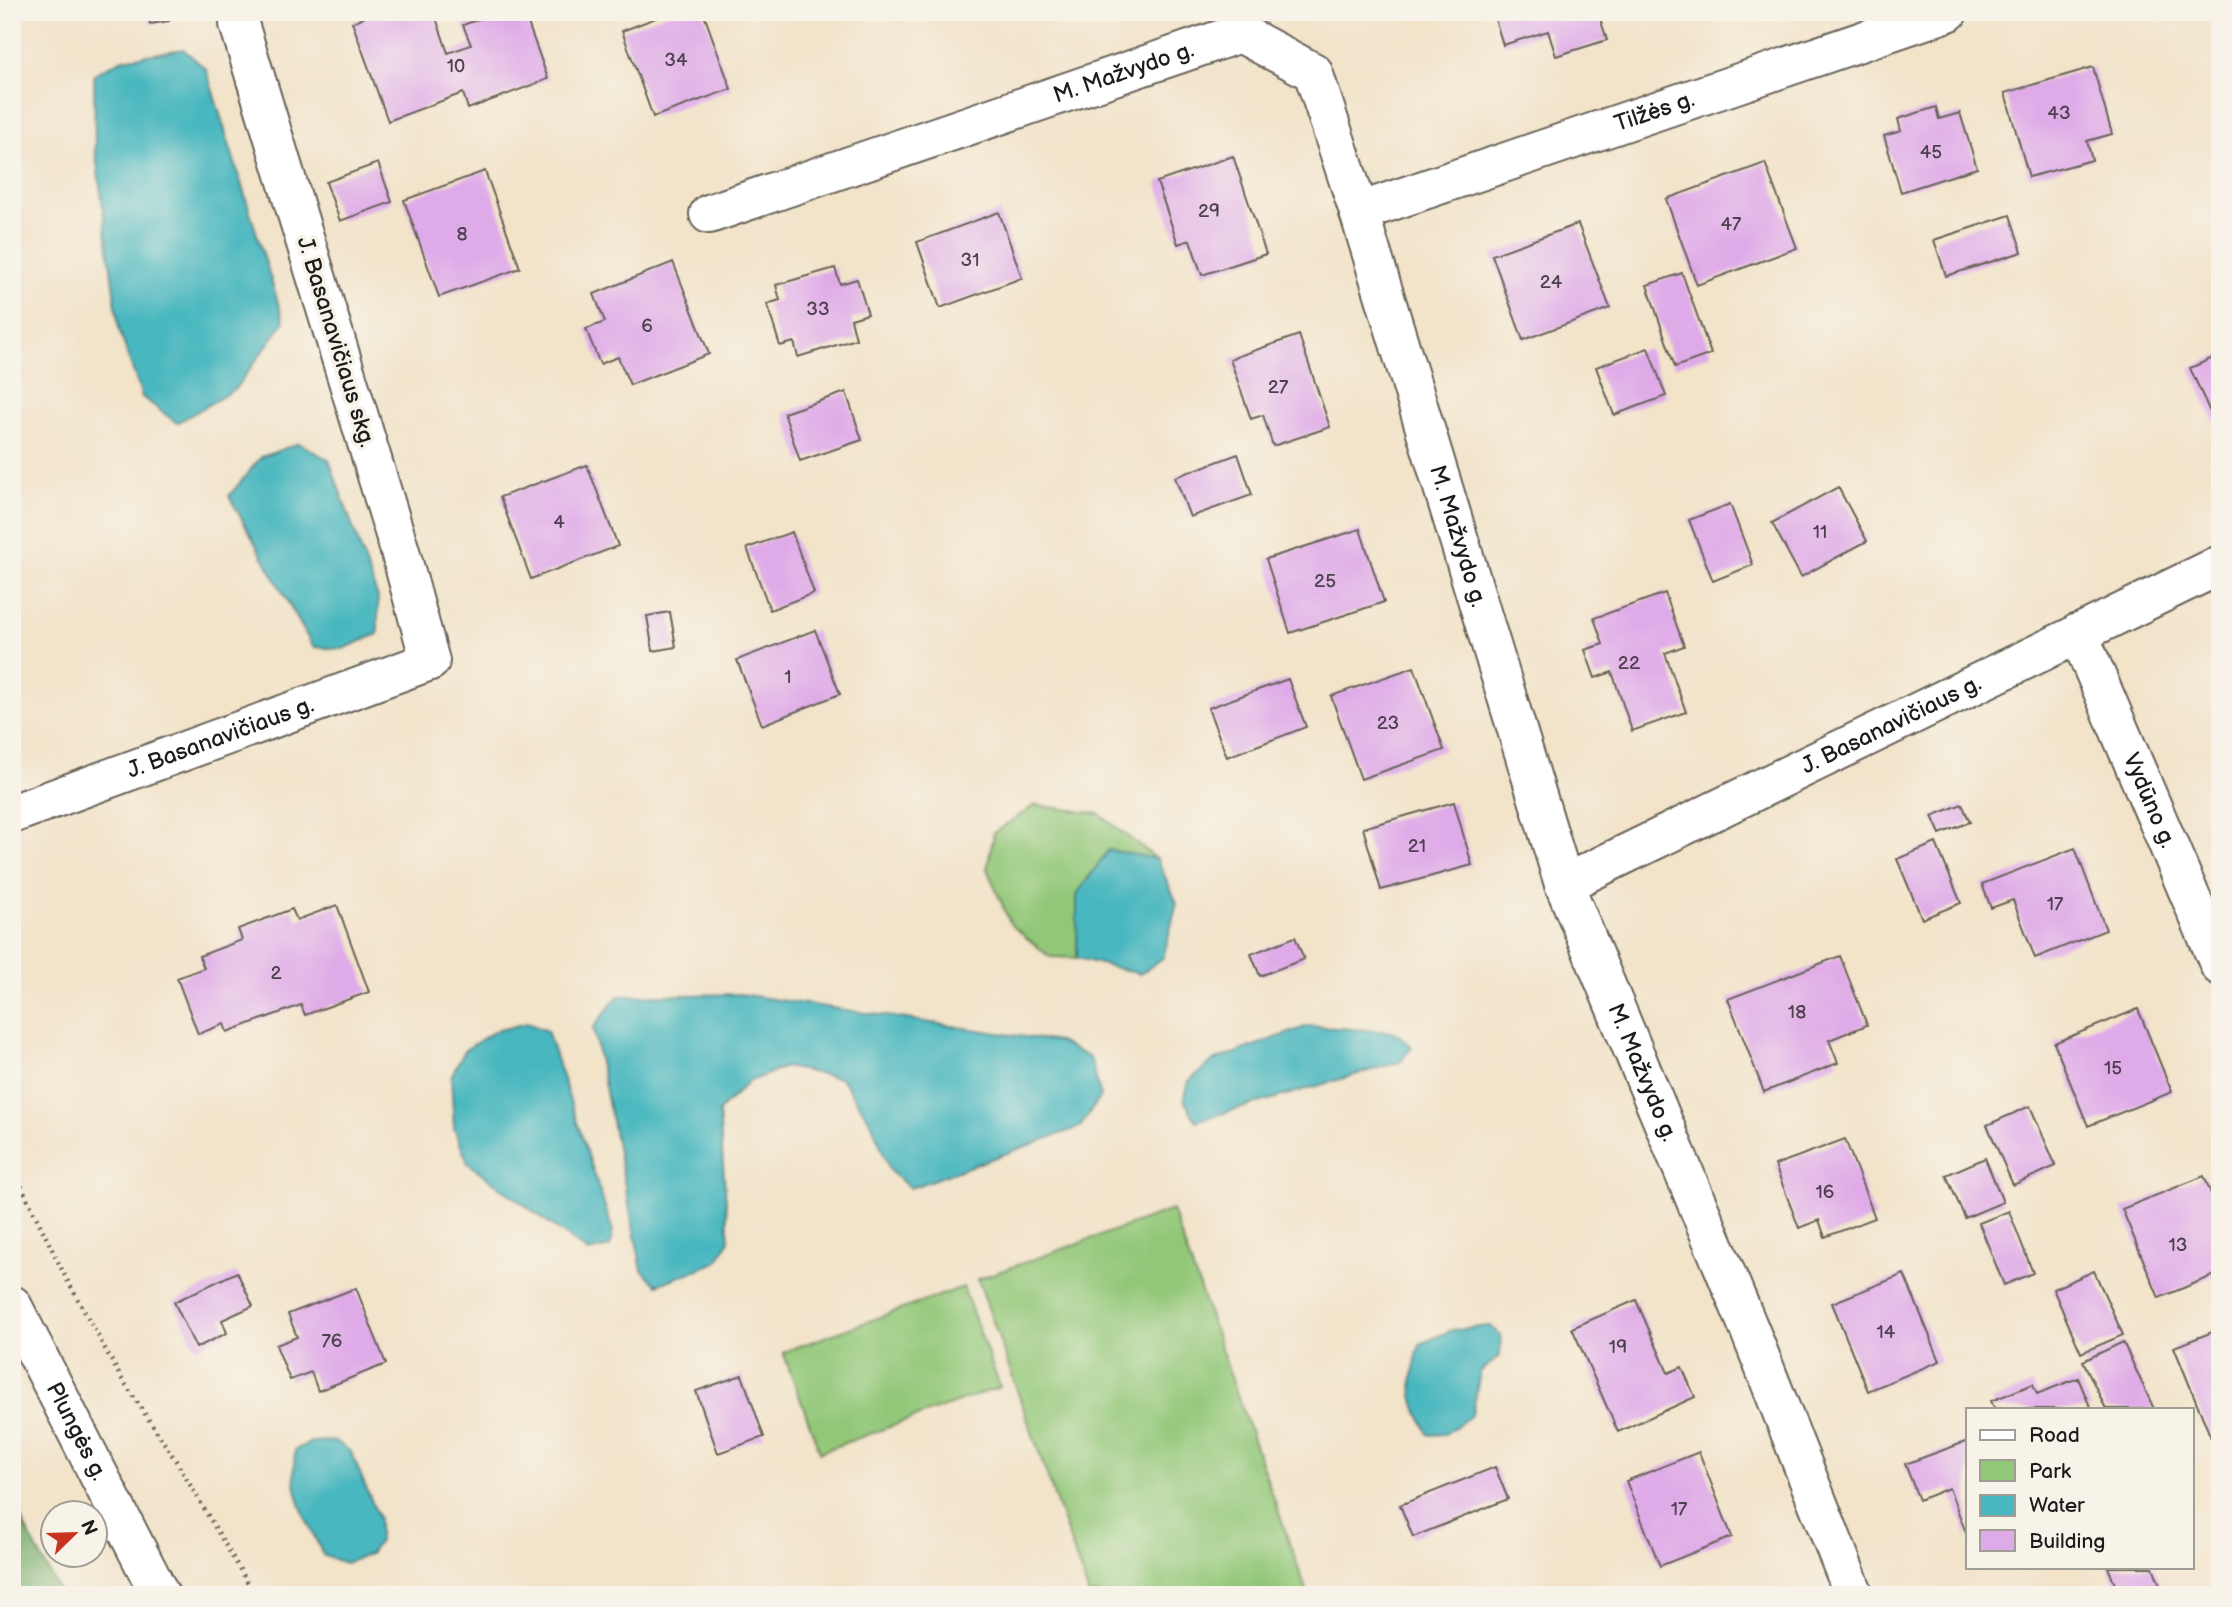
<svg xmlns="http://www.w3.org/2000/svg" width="2232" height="1607" font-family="'Balsamiq Sans',sans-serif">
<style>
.green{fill:#92c778;stroke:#57724a;stroke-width:2}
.forest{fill:#75ac68;stroke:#486442;stroke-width:2}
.water{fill:#48b7bf;stroke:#326a6e;stroke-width:2}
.building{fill:#dfaae8}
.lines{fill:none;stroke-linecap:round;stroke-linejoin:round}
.minor-casing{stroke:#676259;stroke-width:42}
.major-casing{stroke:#676259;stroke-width:42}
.path{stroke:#676259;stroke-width:4.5;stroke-dasharray:2 5;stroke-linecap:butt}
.minor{stroke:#fff;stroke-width:38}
.major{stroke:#fff;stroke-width:38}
.labels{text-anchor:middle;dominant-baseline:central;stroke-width:7;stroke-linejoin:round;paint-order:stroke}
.number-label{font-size:19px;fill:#4d404f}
.street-label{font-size:23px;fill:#1c1c1c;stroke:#f7f3e8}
</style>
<rect width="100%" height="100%" fill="#f7f3e8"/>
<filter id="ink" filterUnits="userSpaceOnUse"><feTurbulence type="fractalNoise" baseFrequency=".0143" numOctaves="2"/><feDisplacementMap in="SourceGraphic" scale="14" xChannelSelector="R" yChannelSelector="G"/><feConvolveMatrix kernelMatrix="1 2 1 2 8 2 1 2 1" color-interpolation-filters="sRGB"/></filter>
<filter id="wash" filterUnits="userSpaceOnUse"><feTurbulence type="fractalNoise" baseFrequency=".00686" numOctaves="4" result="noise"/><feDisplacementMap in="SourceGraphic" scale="28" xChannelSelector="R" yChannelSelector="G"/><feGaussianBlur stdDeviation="1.57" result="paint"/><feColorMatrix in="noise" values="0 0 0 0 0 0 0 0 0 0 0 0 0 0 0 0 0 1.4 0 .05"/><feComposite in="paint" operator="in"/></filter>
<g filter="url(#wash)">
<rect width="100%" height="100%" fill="#f2e3c9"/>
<path class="green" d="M1035,805L1099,814L1157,859L1108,850L1077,894V958L1050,957L1011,925L987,869L994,833Z
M1172,1210L1308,1595H1089L978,1279Z
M963,1287L1000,1387L820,1452L783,1352Z"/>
<path class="forest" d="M12,1502L61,1595H12Z"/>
<path class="water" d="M183,49L206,69L284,322L235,389L177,423L142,397L119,329L95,148L94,74L123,59Z
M299,443L329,460L378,598V634L343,649L313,647L229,496L261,457Z
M1109,850L1157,859L1177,903L1163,958L1140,974L1077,958V894Z
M740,994L1059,1042L1090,1058L1101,1096L1080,1127L910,1188L890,1171L872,1124L841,1078L785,1067L748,1082L719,1111L729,1241L717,1262L657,1285L642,1270L593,1028L618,996Z
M527,1023L547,1031L613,1231L610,1247L588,1252L468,1163L454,1128L451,1077L465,1050L495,1031Z
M1308,1026L1395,1032L1412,1047L1400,1062L1196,1121L1184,1100L1189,1081L1213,1061Z
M1490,1326L1501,1336L1500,1356L1480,1372L1472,1415L1445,1434L1429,1435C1408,1397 1409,1385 1420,1344L1452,1330Z
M335,1441L351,1452L379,1519V1541L370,1554L346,1563L324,1556C305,1517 290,1495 295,1450L311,1442Z"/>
<g id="blocks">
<path class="building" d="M148,12H168L169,21L150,24Z
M378,12H434L448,53L471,45L463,25L497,12H524L548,79L468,109L463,93L388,121L352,22Z
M671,12H703L731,89L653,117L622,31Z
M1493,12H1598L1607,40L1556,56L1548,31L1503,45Z
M2093,67L2112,134L2087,141L2092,160L2029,177L2005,93Z
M1936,107L1939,119L1960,113L1977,168L1901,192L1884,136L1901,131L1898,119Z
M1233,156L1266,254L1202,275L1190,240L1178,244L1157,182Z
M378,163L392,202L340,221L326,182Z
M1765,163L1797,248L1697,285L1666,199Z
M485,171L520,268L439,297L404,200Z
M999,212L1022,278L940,308L917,242Z
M2010,215L2022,252L1946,276L1934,240Z
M1578,224L1610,308L1523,340L1492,255Z
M673,262L709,354L630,385L618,357L600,364L586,329L605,322L594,294Z
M835,268L840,284L857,279L868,314L851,319L856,339L798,357L794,342L780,346L767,304L780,300L776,285Z
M1682,273L1711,354L1675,367L1647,285Z
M1299,335L1330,427L1273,446L1263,415L1251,419L1230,359Z
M1648,348L1666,396L1614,415L1596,367Z
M2220,355V434L2190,368Z
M846,392L862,440L800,461L784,413Z
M1238,454L1252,495L1190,517L1175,477Z
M587,465L618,546L531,579L500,497Z
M1838,487L1867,541L1801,577L1772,523Z
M1730,504L1753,565L1713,581L1689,520Z
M1360,529L1384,602L1290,633L1266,559Z
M792,532L814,593L770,610L747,548Z
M1665,593L1684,646L1665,653L1686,712L1632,731L1612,672L1595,678L1585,650L1603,644L1594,618Z
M670,612L676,647L653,651L647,616Z
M815,630L840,694L762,725L737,660Z
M1414,667L1444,750L1361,779L1331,696Z
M1288,679L1306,727L1227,757L1208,708Z
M1454,802L1472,865L1381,890L1363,828Z
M1962,804L1970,822L1940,834L1932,816Z
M1936,843L1961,903L1922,919L1897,859Z
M2075,848L2106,930L2035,958L2013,900L1991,908L1982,884Z
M337,905L369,992L305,1015L301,1005L227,1032L224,1024L198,1034L177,978L204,968L199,956L242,940L238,929L292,909L297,920Z
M1295,937L1304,959L1260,976L1251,954Z
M1840,956L1867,1025L1829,1040L1838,1063L1764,1092L1728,999Z
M2138,1009L2172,1092L2088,1126L2054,1043Z
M2030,1106L2056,1166L2013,1185L1987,1125Z
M1845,1139L1875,1218L1825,1237L1819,1220L1799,1228L1775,1165Z
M1985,1158L2003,1202L1965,1218L1946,1175Z
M2204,1176L2220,1216V1273L2159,1298L2122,1209Z
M2009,1211L2033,1273L2004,1285L1979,1223Z
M2094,1271L2123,1335L2081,1353L2053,1289Z
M237,1272L253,1306L222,1320L227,1333L196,1348L174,1302Z
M1904,1274L1940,1361L1868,1391L1832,1303Z
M356,1288L386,1364L318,1391L311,1372L290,1380L276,1345L297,1337L288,1314Z
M1636,1300L1668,1373L1682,1367L1695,1397L1618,1432L1572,1328Z
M2220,1329V1434L2211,1438L2174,1347Z
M2123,1342L2154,1409H2106L2083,1361Z
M742,1375L764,1437L718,1453L696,1391Z
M2078,1378L2091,1409H1995L1991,1401L2033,1384L2037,1394Z
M1968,1441V1538L1949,1488L1919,1500L1905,1464Z
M1699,1452L1732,1537L1660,1566L1626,1481Z
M1495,1467L1508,1499L1413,1537L1400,1505Z
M2108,1567H2153L2164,1595H2119Z"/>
</g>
</g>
<g filter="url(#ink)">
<use href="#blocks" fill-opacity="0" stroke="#676259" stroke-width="2"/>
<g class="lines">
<defs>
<g id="minor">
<path id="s1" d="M1359,212L1948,12"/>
<path id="s2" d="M709,214L1240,33L1313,72L1359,212L1564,884L1750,1331L1854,1595"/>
<path id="s3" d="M2078,633L2220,966"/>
<path id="s4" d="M12,814L430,661L400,551L239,24"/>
<path id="s5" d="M1564,884L2220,565"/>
</g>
<g id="major">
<path id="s6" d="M12,1305L160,1595"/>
</g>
</defs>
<use href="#minor" class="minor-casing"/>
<use href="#major" class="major-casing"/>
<path class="path" d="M12,1167L65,1276L120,1376L176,1461L255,1595"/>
<use href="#minor" class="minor"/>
<use href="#major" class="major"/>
</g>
</g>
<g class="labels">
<g class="number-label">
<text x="676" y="60">34</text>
<text x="456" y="66">10</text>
<text x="2059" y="113">43</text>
<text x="1931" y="152">45</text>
<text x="1209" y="211">29</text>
<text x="1731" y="224">47</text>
<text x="462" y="234">8</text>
<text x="970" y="260">31</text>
<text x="1551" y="282">24</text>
<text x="818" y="309">33</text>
<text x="647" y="326">6</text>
<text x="1278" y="387">27</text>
<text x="559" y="522">4</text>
<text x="1820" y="532">11</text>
<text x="1325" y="581">25</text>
<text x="1629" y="663">22</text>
<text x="788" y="677">1</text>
<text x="1388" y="723">23</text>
<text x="1417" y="846">21</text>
<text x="2055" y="904">17</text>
<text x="276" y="973">2</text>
<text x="1797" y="1012">18</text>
<text x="2113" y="1068">15</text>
<text x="1825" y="1192">16</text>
<text x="2178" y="1245">13</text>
<text x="1886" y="1332">14</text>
<text x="332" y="1341">76</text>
<text x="1618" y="1347">19</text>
<text x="1679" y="1509">17</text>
</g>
<g class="street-label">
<text stroke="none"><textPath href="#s2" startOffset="438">M. Mažvydo g.</textPath></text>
<text stroke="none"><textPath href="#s1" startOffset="312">Tilžės g.</textPath></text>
<text transform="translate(336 342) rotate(73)">J. Basanavičiaus skg.</text>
<text stroke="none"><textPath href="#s2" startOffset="1130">M. Mažvydo g.</textPath></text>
<text stroke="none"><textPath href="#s5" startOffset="364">J. Basanavičiaus g.</textPath></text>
<text stroke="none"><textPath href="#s4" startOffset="222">J. Basanavičiaus g.</textPath></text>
<text stroke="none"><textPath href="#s3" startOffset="182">Vydūno g.</textPath></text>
<text stroke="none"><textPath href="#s2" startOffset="1698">M. Mažvydo g.</textPath></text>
<text stroke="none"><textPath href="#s6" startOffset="142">Plungės g.</textPath></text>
</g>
</g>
<rect width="2232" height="1607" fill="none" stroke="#f7f3e8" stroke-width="42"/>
<rect x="1966" y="1408" width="228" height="161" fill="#f7f3e8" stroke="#9f9d96" stroke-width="2"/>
<rect x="1980" y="1430" width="35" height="10" fill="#ffffff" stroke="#9f9d96" stroke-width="2"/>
<text x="2029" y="1442" font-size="21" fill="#1c1c1c">Road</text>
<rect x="1980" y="1460" width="35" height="21" fill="#92c778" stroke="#9f9d96" stroke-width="2"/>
<text x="2029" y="1478" font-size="21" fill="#1c1c1c">Park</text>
<rect x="1980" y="1495" width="35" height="21" fill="#48b7bf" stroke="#9f9d96" stroke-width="2"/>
<text x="2029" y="1512" font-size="21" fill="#1c1c1c">Water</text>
<rect x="1980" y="1530" width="35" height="21" fill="#dfaae8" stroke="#9f9d96" stroke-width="2"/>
<text x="2029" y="1548" font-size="21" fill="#1c1c1c">Building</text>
<g transform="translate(74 1534) rotate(67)"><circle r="33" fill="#f7f3e8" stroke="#9f9d96" stroke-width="2"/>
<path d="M0-5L12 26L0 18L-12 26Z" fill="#c8321e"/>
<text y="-10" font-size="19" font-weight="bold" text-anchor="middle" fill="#1c1c1c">N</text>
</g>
</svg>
